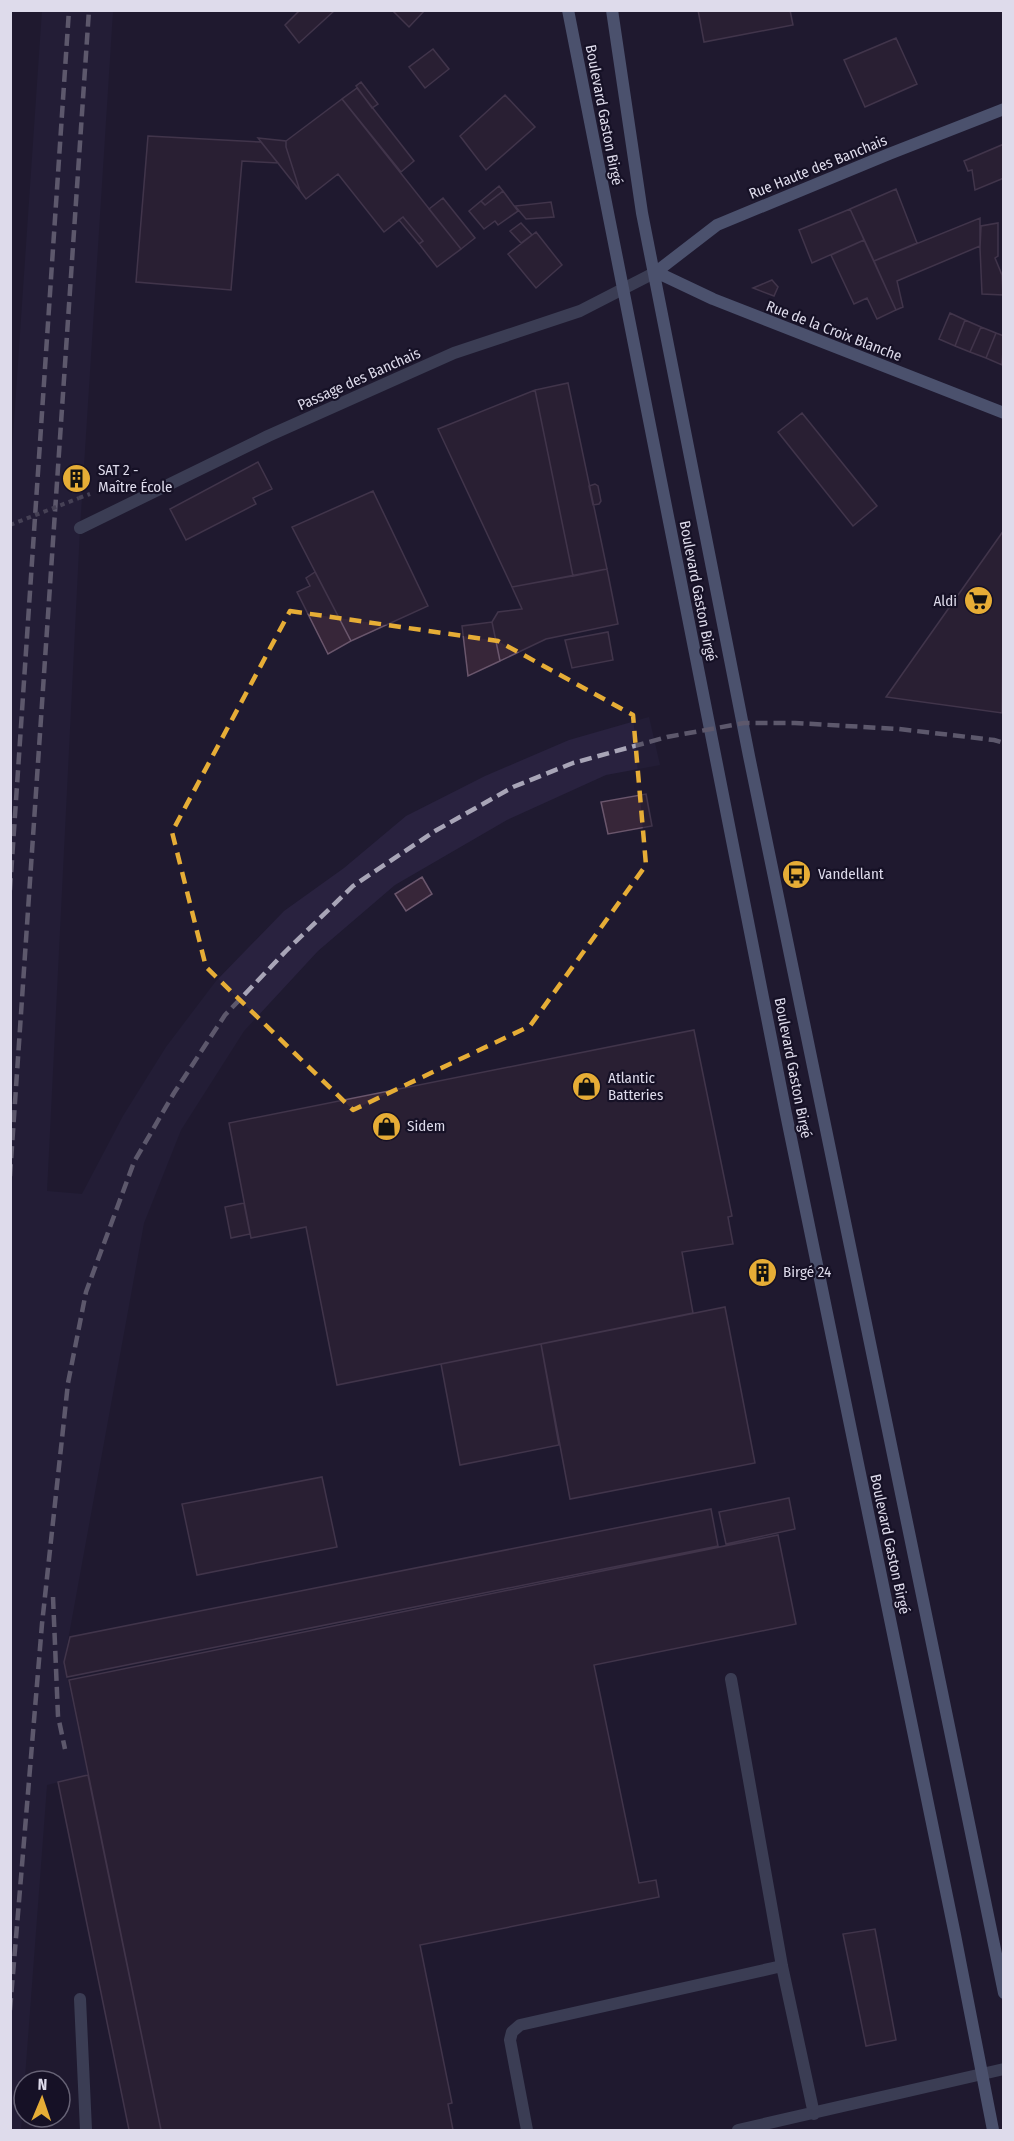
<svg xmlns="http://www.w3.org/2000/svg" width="1014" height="2141" font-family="'Fira Sans Condensed',sans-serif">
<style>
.built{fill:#29223f}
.building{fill:#372639;stroke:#6a566c;stroke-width:1.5}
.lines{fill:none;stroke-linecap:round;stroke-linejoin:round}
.path{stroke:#757184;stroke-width:4;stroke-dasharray:4.5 4.5;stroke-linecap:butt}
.lane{stroke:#5e6980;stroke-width:12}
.street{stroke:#5e6980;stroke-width:12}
.secondary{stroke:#8194b9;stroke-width:12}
.rail{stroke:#a8a5b7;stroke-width:4.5;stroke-dasharray:12 6;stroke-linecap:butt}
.path-bridge{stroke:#757184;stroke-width:4;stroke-dasharray:4.5 4.5;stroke-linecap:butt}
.marked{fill:none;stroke:#e6ad36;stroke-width:4.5;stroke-dasharray:12 8;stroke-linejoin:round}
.labels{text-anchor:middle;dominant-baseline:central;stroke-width:4.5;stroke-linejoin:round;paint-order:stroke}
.street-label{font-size:15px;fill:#dedbeb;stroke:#161126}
.poi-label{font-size:15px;fill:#dedbeb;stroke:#161126;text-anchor:start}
</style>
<rect width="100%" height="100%" fill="#1f1a30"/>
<path class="built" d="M42,11H113L80,528L47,1191L82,1194L123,1116L166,1047L216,981L284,911L344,868L406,816L485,776L569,740L649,717L660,765L606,775L507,820L395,885L318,951L244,1031L181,1130L144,1223L64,1662L88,1775L47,1785L21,2130H10V481Z"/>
<path class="building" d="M300,10H334V11L299,43L285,25Z
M392,10H425L409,27Z
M698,10H790L793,25L704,42Z
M896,38L917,84L865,107L844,60Z
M433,49L449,69L425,88L409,67Z
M361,82L378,104L372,108L356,86Z
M357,88L414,161L401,172L342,99Z
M505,95L535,127L486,170L460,136Z
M342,99L461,249L437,267L419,244L423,241L403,217L384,232L338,174L306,199L300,191L286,147V141Z
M148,136L261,142L278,163L242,161L231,290L136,282Z
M258,138L286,141V147L300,191Z
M1004,144V178L975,190L972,170L968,171L964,161Z
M499,186L503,191L485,205L481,201Z
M896,189L917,243L874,261L850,209Z
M503,191L518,211L498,225L495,221L484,229L469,211L481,201L485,205Z
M443,198L475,238L461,249L429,209Z
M551,202L554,217L526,219L515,206Z
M850,209L864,240L812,263L799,230Z
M403,217L423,241L419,244L399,220Z
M980,218V246L897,281L903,307L896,310L874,261Z
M521,223L532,235L521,243L510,231Z
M998,223V256L995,258L1002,275L1003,295L982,294L980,248L981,226Z
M536,232L562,265L536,288L508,254Z
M864,240L896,310L877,319L867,298L854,304L831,255Z
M772,280L778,287L774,296L753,288Z
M950,313L965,320L955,346L939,339Z
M965,320L981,327L970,352L955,346Z
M981,327L996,333L986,358L970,352Z
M996,333L1004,336L1002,365L986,358Z
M568,383L607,569L573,576L535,390Z
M535,390L573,576L512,587L438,429Z
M802,413L877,506L853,526L778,432Z
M258,462L272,489L253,498L256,504L186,540L170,509Z
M71,473L83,474V486L71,485Z
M595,484L598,486L601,501L599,504L593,505L589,486Z
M373,491L428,606L351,641L292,527Z
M1004,530L1002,713L886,697Z
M607,569L618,624L546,639L500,661L492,622L498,612L522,609L512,587Z
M315,572L351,641L328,654L297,592L310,586L306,578Z
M492,622L500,661L468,676L462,626Z
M608,632L613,660L572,668L565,640Z
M646,794L652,826L608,834L601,802Z
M422,877L432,894L406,911L395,894Z
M694,1030L732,1216L728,1217L733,1244L682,1252L693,1313L337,1385L306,1227L251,1238L229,1123Z
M244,1203L250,1234L231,1238L225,1207Z
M767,1262L770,1281L758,1283L754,1264Z
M725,1307L755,1463L570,1499L541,1344Z
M541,1344L559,1445L460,1465L441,1364Z
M322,1477L337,1547L197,1575L182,1504Z
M789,1498L795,1529L726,1544L719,1512Z
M711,1509L718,1546L67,1677L64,1662L70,1637Z
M778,1535L796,1624L594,1665L639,1883L656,1880L659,1897L420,1945L452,2103L448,2104L453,2130H161L69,1680Z
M88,1775L161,2130H129L58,1782Z
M875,1929L896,2040L866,2046L843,1934Z"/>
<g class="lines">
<path class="path" d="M79,498L90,494"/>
<path class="lane" d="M731,1679L782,1966L814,2114
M80,1999L86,2130
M527,2130L510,2040L512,2032L520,2025L782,1966
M738,2130L1004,2069"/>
<path class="street" d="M80,528L268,436L454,353L580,311L656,272"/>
<path class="secondary" d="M568,10L786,1114L955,1935L993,2130
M612,10L642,213L749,756L1004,1993
M656,272L717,225L889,154L1004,109
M656,272L713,299L1004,413"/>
<path class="rail" d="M10,890L69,10
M10,1176L89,10
M53,1597L58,1716L65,1749
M10,2010L42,1624L68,1383L86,1292L134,1162L174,1093L225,1015L286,951L353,886L435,831L513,787L573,763L667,737L744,723H795L899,729L994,740L1004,743"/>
<path class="path-bridge" d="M10,525L79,498"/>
</g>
<path d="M0 0H1014V2141H0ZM290,611L498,641L633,715L646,865L530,1026L353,1110L206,967L172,832Z" fill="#1f1a30" fill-opacity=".55" fill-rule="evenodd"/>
<path class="marked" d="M290,611L498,641L633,715L646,865L530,1026L353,1110L206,967L172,832Z"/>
<defs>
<symbol id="building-disc" viewBox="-11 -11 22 22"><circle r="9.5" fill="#e6ad36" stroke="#161126"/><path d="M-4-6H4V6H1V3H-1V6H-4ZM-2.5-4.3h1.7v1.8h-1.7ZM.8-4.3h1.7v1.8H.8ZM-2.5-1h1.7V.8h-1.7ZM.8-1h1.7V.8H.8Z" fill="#111"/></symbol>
<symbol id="supermarket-disc" viewBox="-11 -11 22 22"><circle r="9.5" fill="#e6ad36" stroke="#161126"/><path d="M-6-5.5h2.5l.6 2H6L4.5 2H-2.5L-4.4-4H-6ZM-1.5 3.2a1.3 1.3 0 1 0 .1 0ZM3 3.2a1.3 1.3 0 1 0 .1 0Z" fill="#111"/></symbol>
<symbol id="bus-disc" viewBox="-11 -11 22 22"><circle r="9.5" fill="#e6ad36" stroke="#161126"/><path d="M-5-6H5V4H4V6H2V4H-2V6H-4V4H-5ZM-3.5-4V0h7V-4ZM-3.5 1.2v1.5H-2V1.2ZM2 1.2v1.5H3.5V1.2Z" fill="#111"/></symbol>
<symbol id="shop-disc" viewBox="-11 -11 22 22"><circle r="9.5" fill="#e6ad36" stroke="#161126"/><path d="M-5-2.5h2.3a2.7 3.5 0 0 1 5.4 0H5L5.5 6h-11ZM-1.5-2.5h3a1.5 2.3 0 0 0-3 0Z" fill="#111"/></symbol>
</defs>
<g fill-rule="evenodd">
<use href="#building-disc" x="60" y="462" width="33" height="33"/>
<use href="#supermarket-disc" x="962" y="584" width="33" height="33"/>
<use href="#bus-disc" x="780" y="858" width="33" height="33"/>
<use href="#shop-disc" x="570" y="1070" width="33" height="33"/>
<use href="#shop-disc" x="370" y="1110" width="33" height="33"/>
<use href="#building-disc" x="746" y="1256" width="33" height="33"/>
</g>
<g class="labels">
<g class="street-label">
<text transform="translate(604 115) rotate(79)">Boulevard Gaston Birgé</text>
<text transform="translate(818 167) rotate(-22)">Rue Haute des Banchais</text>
<text transform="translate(834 331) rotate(21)">Rue de la Croix Blanche</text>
<text transform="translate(359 379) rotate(-24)">Passage des Banchais</text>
<text transform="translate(698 591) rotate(79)">Boulevard Gaston Birgé</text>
<text transform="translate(793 1068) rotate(79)">Boulevard Gaston Birgé</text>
<text transform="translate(890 1544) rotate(78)">Boulevard Gaston Birgé</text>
</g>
<g class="poi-label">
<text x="98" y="470">SAT 2 -<tspan x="98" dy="17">Maître École</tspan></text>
<text x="957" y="601" text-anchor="end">Aldi</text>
<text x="818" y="874">Vandellant</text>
<text x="608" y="1078">Atlantic<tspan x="608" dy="17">Batteries</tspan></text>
<text x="407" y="1126">Sidem</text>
<text x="783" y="1272">Birgé 24</text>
</g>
</g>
<rect width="1014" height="2141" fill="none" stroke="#dedbeb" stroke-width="24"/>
<g transform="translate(42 2099) rotate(2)"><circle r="28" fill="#161126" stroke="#666275" stroke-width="1.5"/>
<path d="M0-4.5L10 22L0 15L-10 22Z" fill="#e6ad36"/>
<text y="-9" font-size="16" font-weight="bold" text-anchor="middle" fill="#dedbeb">N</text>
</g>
</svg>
